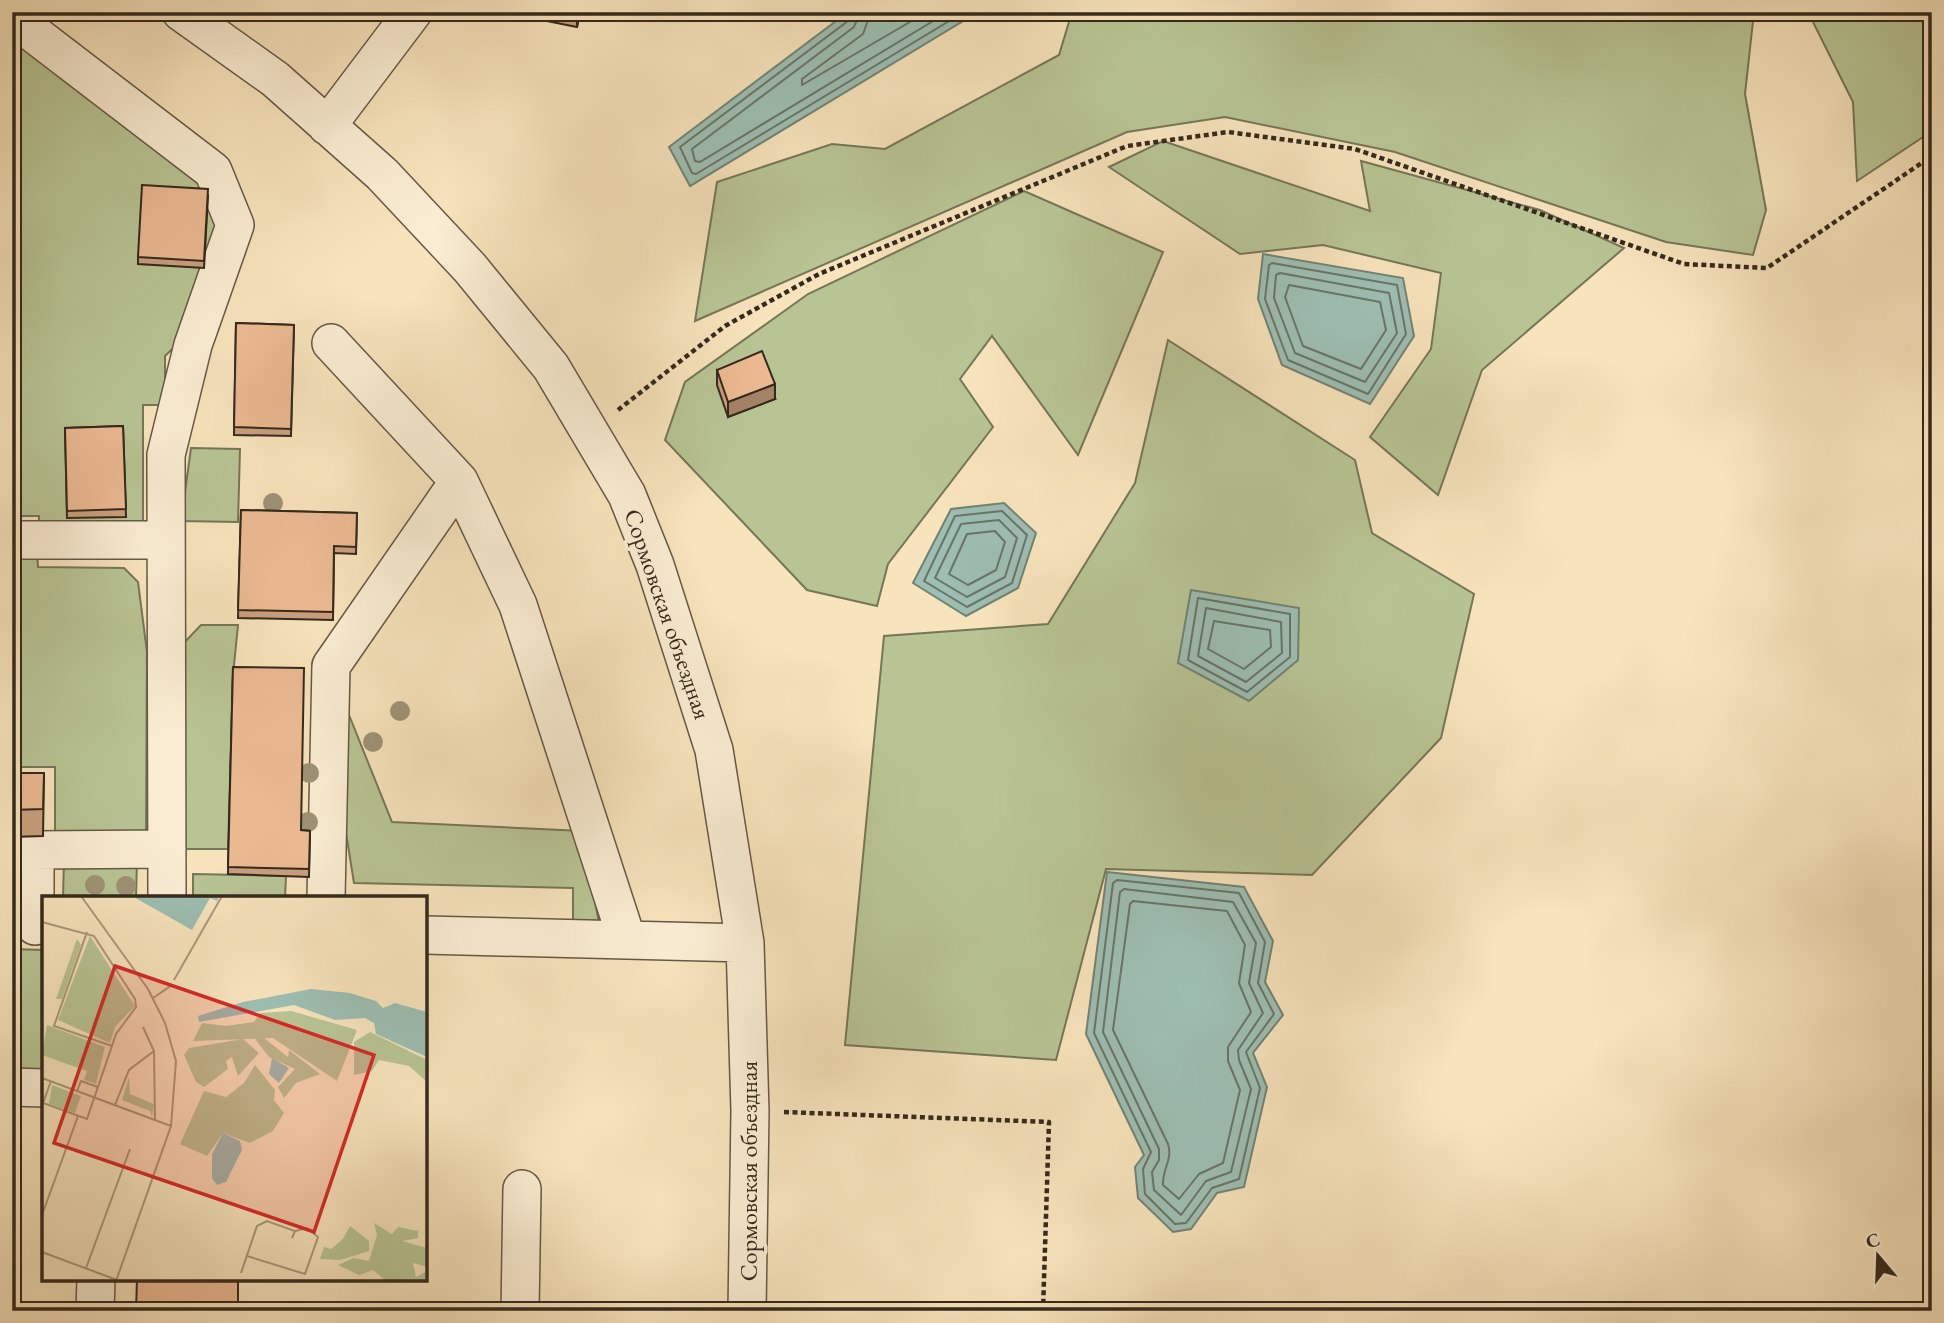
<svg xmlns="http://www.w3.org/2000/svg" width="1944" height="1323" font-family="'EB Garamond',serif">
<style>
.green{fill:#b8c494;stroke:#767658;stroke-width:2}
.water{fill:#9dbeb2;stroke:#738276;stroke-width:2}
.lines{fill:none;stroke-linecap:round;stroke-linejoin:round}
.shore{stroke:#697468;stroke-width:2}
.minor-casing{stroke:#665845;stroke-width:40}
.path{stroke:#35291d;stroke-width:4.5;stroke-dasharray:5 3.5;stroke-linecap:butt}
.minor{stroke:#faedd3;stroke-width:37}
.tree{fill:#9e9275}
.wall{fill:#ca9f7e;stroke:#35291d;stroke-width:2}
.shaded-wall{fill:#a48266;stroke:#35291d;stroke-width:2}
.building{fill:#ebb992;stroke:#35291d;stroke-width:2}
.labels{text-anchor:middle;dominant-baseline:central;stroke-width:7;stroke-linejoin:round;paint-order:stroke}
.street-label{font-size:24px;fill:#35291d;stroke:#faedd3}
.inset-road{fill:none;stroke:#a9997c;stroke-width:2}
.view{fill:#d62828;fill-opacity:0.15;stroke:#d62828;stroke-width:3.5}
.inset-edge{fill:none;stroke:#35291d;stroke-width:3.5}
</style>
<rect width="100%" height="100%" fill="#f7e3bc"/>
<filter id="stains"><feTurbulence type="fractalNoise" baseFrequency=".00286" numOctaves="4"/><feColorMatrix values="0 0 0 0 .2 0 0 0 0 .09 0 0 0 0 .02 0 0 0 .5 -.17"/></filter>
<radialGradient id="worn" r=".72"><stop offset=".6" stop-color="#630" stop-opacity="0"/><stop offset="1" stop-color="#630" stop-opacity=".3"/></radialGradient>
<path class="green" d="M1072,12H1754L1745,94L1766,210L1753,255L1666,242L1395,152L1225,117L1127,132L695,321L717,182L832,144L885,149L1059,55Z
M1808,12H1932V131L1857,181L1853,102Z
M12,33L192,171L226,223L188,334L165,356V405H143V526H39V516H12Z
M1163,141L1370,211L1361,161L1540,210L1624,248L1482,370L1438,495L1370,437L1431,349L1441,273L1323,245L1240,254L1109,167Z
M1024,191L1163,252L1078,455L992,336L960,379L993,427L888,564L877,606L807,590L665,440L685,382L808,294Z
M1168,340L1355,460L1372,533L1474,594L1441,738L1312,875L1106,869L1056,1060L845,1045L884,636L1048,624L1135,483Z
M191,448L240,449L238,522L181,521Z
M12,551H37L38,567L124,568L138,582L147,652L146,837H55V767H12Z
M201,625H238L233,675L228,849H180V647Z
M347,710L392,822L582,831L599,923H573V888L354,883L338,783Z
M64,859L137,860L136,898H63Z
M193,874L286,876L285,898H193Z
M12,949L44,950V1077L12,1076Z"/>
<path class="water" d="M848,12H978L690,186L669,147Z
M1263,254L1403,278L1414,336L1370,404L1282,365L1258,299Z
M1004,503L1036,533L1018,588L966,616L913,583L951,509Z
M1191,590L1299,608L1298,660L1249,701L1178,663Z
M1107,872L1244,887L1273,941L1265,982L1283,1015L1253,1053L1267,1087L1244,1187L1217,1193L1191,1229L1173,1232L1138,1198L1135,1167L1144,1155L1086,1034Z"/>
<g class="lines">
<path class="shore" d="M851,12L848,21L680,147L692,173L696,174L964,12
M860,12L854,27L692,149L695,161L700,162L948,12
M871,12L863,34L802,79V85L927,12
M1272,263L1397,285L1406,334L1368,394L1288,360L1265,299L1269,265Z
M1280,273L1389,293L1397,333L1365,382L1295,353L1274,298L1276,275Z
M1289,285L1380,302L1386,330L1361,369L1303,346L1285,297Z
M1002,511L1027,535L1012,583L967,607L924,581L955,516Z
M999,520L1017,538L1005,577L967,597L935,578L961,524Z
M995,531L1005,542L996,570L968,585L949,574L967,534Z
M1198,598L1290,614V657L1247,692L1188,660Z
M1206,608L1281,622L1282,653L1246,682L1198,656Z
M1214,621L1270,630L1271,647L1244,669L1208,649Z
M1117,880L1239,893L1265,942L1258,983L1274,1014L1246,1052L1260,1088L1239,1179L1212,1188L1186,1223L1175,1224L1145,1194L1143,1169L1151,1152L1094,1033L1113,883Z
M1124,889L1233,902L1256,943L1249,983L1263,1013L1238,1050L1239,1060L1251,1089L1231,1172L1206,1181L1181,1215L1154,1190L1152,1172L1159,1160V1149L1103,1032L1120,892Z
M1133,901L1227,911L1245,945L1239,983L1251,1012L1228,1047V1061L1240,1090L1223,1163L1199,1174L1179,1199L1163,1185C1162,1169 1173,1160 1168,1144L1113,1030L1130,904Z"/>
<defs>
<path id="minor" d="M181,12L275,79L382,174L470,268L551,367L627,495L655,565L714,750L745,943L750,1111L747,1311
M12,17L213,171L235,225L193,345L166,455L167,898
M327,126L413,12
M331,343L459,481L518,605L627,940
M12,540H166
M326,898L331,666L459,481
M35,926V850L167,849
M425,935L745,943
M12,1087L44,1088
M95,1311L96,1279
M520,1311L522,1189"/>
</defs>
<use href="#minor" class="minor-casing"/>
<path class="path" d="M618,410L725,326L819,274L1127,146L1228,132L1355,149L1684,264L1767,268L1932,156
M784,1112L1049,1122L1043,1311"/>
<use href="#minor" class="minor"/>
</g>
<g class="tree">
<circle cx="273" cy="503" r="10"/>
<circle cx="400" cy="711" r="10"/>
<circle cx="373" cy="742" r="10"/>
<circle cx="309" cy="773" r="10"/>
<circle cx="308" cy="822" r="10"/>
<circle cx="95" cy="885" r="10"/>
<circle cx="126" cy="886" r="10"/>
</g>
<path class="wall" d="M502,12H580L577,27Z
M208,196L204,268L138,264V257Z
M236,323L294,325L291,436L234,435Z
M717,370L775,399L728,417L717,385Z
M123,426L126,517L67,518L65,428Z
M241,510L357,513L356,554L334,553L333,620L238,618Z
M233,667L301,830L310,831L309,877L228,874Z
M12,773H44L43,836L12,837Z"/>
<path class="shaded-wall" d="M577,12H580L577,27Z
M775,384V399L728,417V402Z"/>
<path class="building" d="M142,185L208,189L204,261L138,257Z
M236,323L294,325L291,429L234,427Z
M762,351L775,384L728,402L717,370Z
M123,426L126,509L67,511L65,428Z
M241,510L357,513L356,547L334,546L333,612L238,610Z
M233,667L304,668L301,830L310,831L309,869L228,867Z
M12,773H44L43,809L12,810Z
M137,1279H238V1311H136Z"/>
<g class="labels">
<g class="street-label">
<text transform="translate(668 614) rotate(71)">Сормовская объездная</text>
<text transform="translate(748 1171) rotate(-90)">Сормовская объездная</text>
</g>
</g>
<g transform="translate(42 896)">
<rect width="385" height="385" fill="#f7e3bc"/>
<path d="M48,40L93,110L73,131L68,147L16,124ZM35,43L39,49L20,103H14ZM249,115L315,134L295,185L231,142L151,145L160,127L184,130L212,126L218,117ZM5,129L63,151L54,188L42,184L45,175L0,159ZM328,136L385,164V186L367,170L337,164L330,175L312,179V146ZM222,142L246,161L247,154L278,178L254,187L242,202L236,191L253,173L227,161L213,143ZM201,143L217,157L196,180L190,161L184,165L186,173L162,191L154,186L142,159L147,152ZM213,169L233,194L232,204L242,217L231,235L208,247L181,237L165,260L138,248L162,195L184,201L202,187ZM87,181L88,198L112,208L110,221L108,215L80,204ZM10,189L39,200L33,217L7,208ZM332,327L350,338L356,331L376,335V342L360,345L385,352V371L371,367L374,381L383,376L385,385H344L331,374L317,379L296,369L312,362L327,365L335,339ZM308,330L327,345V355L298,364L278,363L282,351L289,353L301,343Z" fill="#b8c494"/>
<path d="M90,0H177L175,5L168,2L150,34ZM269,93L308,97L334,105L341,112L353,107L385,116V161L334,138L332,127L323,122L293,124L252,109L157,126L156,120L201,106ZM230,162L247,172L237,187L227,178ZM181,237L198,245L200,254L184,286L175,289L170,282V258Z" fill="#9dbeb2"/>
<path class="inset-road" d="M39,0L106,93L123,127L134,165L129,230L74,385M0,26L52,40L93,103L94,111L74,138L45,223L1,207L9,185M45,36L12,130L70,150M132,84L180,0M111,102L130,89M101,131L112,155L113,224M0,182L129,230M35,195L39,185L56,191M73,209L87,174L112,155M0,319L36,220M0,356L75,384M205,360L263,378L276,341L265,332L253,335M44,372L88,253M199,377L215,330L225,325L253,335L250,342"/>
<path class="view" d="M73,70L332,159L272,336L12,247Z"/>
<rect width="385" height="385" class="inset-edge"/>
</g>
<rect width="1944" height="1323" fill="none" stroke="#f7e3bc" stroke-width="42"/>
<rect x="14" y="14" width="1916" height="1295" fill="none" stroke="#35291d" stroke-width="3.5"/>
<rect x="21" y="21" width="1902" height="1281" fill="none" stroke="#35291d" stroke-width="2"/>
<g transform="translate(1878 1256) rotate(341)" stroke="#faedd3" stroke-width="5" paint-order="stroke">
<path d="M0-5L12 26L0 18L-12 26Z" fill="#35291d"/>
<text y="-10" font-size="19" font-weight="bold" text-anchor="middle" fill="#35291d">С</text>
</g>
<rect width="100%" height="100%" filter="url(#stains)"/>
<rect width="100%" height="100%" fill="url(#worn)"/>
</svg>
